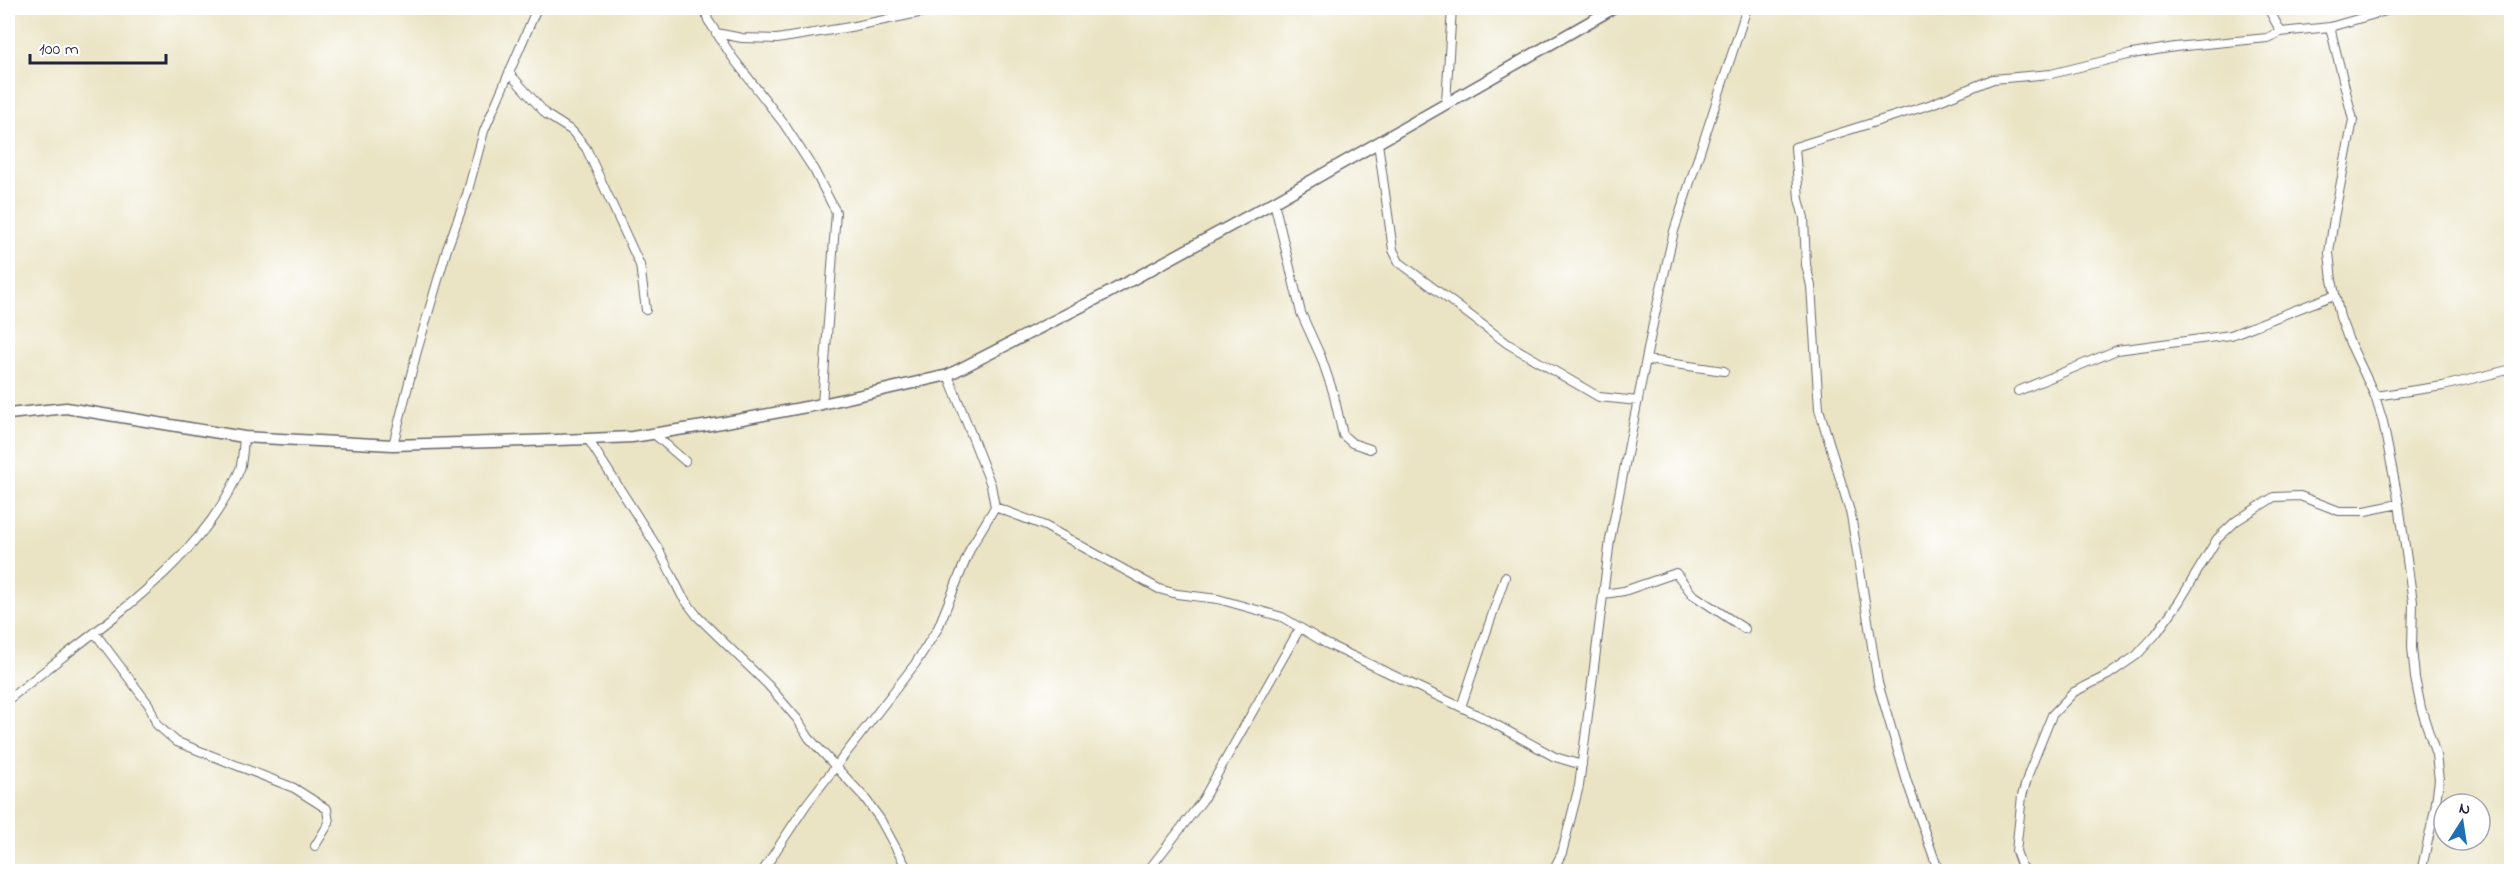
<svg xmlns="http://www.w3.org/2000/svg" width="2519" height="879" font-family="'Indie Flower',sans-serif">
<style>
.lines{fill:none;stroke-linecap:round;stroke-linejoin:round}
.minor-casing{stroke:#68666b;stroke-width:10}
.tertiary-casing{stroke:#68666b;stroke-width:13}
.minor{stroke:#fff;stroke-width:8}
.tertiary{stroke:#fff;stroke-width:10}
</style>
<rect width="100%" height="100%" fill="#fff"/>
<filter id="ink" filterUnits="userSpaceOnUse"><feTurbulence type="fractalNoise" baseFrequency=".0167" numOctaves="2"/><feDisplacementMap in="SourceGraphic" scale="12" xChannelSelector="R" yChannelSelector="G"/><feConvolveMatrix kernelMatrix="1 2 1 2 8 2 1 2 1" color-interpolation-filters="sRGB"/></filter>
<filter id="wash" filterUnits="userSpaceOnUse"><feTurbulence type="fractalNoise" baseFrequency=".008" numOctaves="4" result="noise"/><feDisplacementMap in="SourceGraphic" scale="24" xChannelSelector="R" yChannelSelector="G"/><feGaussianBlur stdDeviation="1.35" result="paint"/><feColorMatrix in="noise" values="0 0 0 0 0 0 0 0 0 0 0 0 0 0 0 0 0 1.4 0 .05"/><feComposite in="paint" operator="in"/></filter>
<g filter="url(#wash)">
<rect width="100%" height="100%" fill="#eae4c4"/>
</g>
<g filter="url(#ink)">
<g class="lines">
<defs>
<path id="minor" d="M705,8L708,20L733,58L784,124L814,170L836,212L822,404
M2268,8L2281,32
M2330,27L2396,8
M716,33L742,38L777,39L850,27L943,8
M510,74L547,115L572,131L586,148L640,265L646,310
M1446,102L1452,8
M1378,143L1393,250L1399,262L1508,344L1599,397L1638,401
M1274,202L1301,313L1321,357L1333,392L1343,435L1352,443L1370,449
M1647,360L1724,371
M2018,391L2117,350L2231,335L2334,295
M2375,396L2443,386L2512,369
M654,434L685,461
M588,439L659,550L682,596L698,617L768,685L798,720L809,738L864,797L880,819L909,872
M393,445L417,351L447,249L467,194L484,131L537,8
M995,507L1045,526L1159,589L1177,594L1218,599L1282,617L1327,644L1482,717L1555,757L1582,765
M1604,594L1624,591L1676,573L1692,594L1745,629
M95,633L149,705L157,725L177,742L294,788L327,809L329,823L315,846
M8,700C85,636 202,565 240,469C243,459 243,447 244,437
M1461,707L1505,577
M762,872L806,805L915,664L938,628L971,547L995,507L991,485L948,375
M1147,872L1202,801L1300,628
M1552,872L1562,853L1579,786L1610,540L1654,319L1674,231L1747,8
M1939,872L1907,782L1878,683L1851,515L1819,409L1811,286L1806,265L1804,218L1799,199L1795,147L1929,105L1993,79L2051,74L2132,54L2175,47L2267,38L2281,32L2330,27L2353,120L2334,218L2329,253L2332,280L2340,317L2349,341L2375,396L2383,422L2399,504L2413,602L2412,647L2415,678L2421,708L2436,755L2439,780L2435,809L2421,872
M2027,872L2021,865L2016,851L2022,796L2029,772L2052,715L2074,692L2108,675L2137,655L2156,634L2179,602L2217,539L2236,521L2274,497L2300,496L2339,511H2365L2399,504"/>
<path id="tertiary" d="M8,414L66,408L244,437L393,445L588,439L632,437L710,425L822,404L948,375L1106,294L1274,202L1614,8"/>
</defs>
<use href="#minor" class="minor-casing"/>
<use href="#tertiary" class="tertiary-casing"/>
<use href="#minor" class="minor"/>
<use href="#tertiary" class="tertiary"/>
</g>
</g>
<rect width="2519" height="879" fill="none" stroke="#fff" stroke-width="30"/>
<g transform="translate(2462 822) rotate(12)"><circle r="28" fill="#ffffff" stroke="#a7a7b1" stroke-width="1.5"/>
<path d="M0-4.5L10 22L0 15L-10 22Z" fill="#1f6fb2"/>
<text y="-9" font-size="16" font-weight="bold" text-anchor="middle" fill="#22223b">N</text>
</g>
<path d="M30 54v9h136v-9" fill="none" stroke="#22223b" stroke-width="3"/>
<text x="39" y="54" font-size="18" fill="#22223b" stroke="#ffffff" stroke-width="4.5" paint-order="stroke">100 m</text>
</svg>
